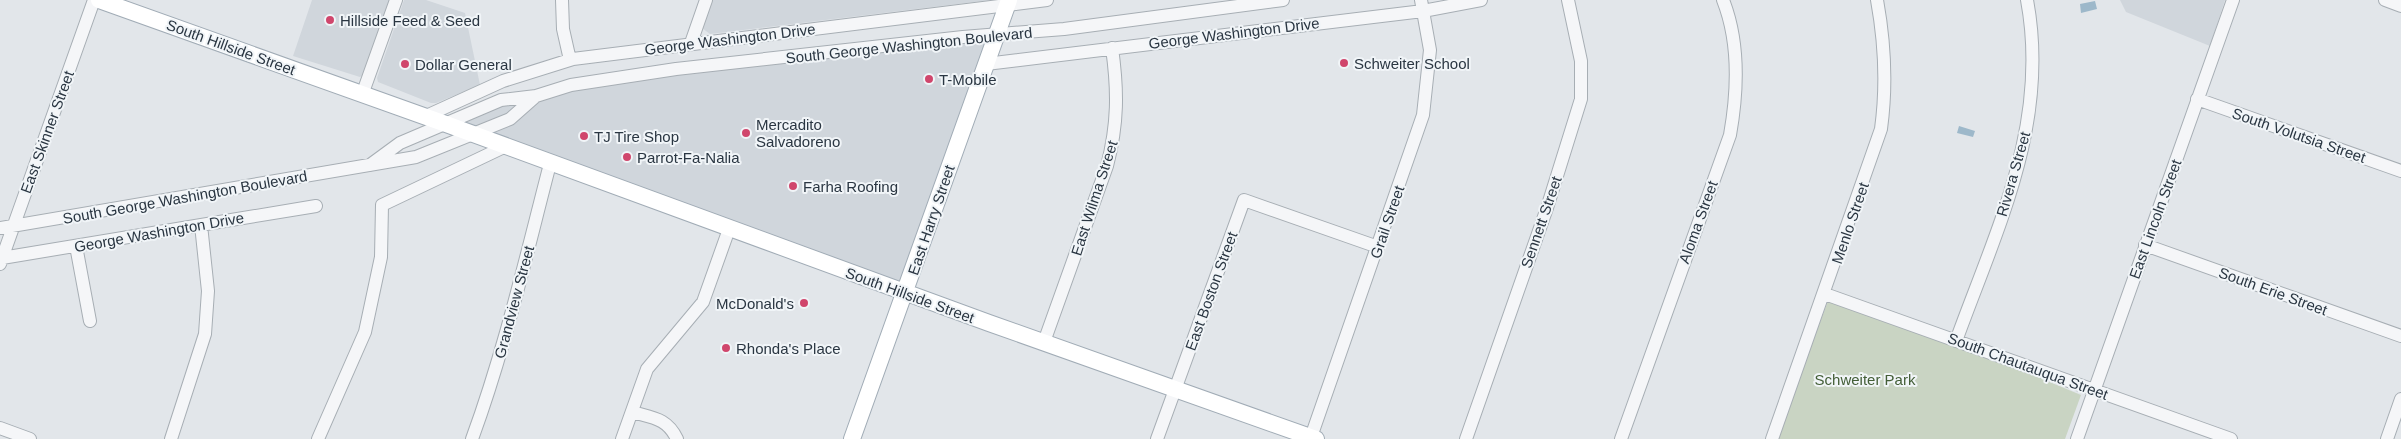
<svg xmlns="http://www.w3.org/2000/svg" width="2401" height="439" font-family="Arial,sans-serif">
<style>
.built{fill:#d0d6dc}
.green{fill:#c9d4c3}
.water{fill:#9db8ca}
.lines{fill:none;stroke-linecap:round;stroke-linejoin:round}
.minor-casing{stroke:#a7aeb4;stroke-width:14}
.major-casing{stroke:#a1acb6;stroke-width:18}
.minor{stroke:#f5f6f8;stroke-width:12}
.major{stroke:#fff;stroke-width:16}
.poi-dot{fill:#d0466c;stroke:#f1f5f8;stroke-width:2}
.labels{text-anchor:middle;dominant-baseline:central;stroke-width:4;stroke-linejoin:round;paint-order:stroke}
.poi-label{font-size:15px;fill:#2a3642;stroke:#f1f5f8;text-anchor:start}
.street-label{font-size:15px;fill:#2a3642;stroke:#f1f5f8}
.park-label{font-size:15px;fill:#435e37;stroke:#f1f5f8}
</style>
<rect width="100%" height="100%" fill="#e2e6ea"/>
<path class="built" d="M312,0H390L363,75L360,77L293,56Z
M404,0H426L465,13L480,85L436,103H431L378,82L377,78Z
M710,0H990L710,34L702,28Z
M2120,0H2225L2210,46L2126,12Z
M997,34L905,293L446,124L501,100L571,85Z"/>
<path class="green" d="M1828,301L1994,359L2081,395L2065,439H1776Z"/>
<path class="water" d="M2095,1L2097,9L2081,13L2080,4Z
M1959,126L1975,131L1973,137L1957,133Z"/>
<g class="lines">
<defs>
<path id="minor" d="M562,0L563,29L570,60
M2385,0L2401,6
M691,43L706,0
M986,64L1423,11L1481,0
M362,95L396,0
M2197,99L2401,171
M424,117L503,81L573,59L1047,0
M370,165L400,143L501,100L536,96L571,85L676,69L963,37L1064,29L1283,0
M0,228L416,157L510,119L536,96
M2145,245L2401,336
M76,246L90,321
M2,258L316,206
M0,264L94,0
M1825,294L2231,439
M1956,341C1997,228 2050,123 2027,0
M1044,342L1107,166C1118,124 1118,91 1112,48
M632,412C653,418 667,418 677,439
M0,428L30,439
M1311,437L1423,115L1430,50L1421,0
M171,439L205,334L208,291L201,225
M318,439L365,332L381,257L382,205L506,146
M472,439C505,349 526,256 550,164
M622,439L647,369L703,302L729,229
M1157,439L1244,200L1378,247
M1466,439L1547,208L1581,99V61L1568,0
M1621,439L1730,135C1738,90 1740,43 1723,0
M1772,439L1881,129C1887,85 1885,44 1877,0
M2077,439L2233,0
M2387,439L2401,399"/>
<path id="major" d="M99,0L446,124L989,323L1316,439
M852,439L1009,0"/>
</defs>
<use href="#minor" class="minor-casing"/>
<use href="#major" class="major-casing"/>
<use href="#minor" class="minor"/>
<use href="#major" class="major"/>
</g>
<g class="poi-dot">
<circle cx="330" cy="20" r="5"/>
<circle cx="1344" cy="63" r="5"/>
<circle cx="405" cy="64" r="5"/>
<circle cx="929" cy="79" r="5"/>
<circle cx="746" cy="133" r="5"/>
<circle cx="584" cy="136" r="5"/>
<circle cx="627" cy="157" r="5"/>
<circle cx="793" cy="186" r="5"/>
<circle cx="804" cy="303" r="5"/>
<circle cx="726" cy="348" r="5"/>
</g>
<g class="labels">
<g class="poi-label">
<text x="340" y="20">Hillside Feed &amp; Seed</text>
<text x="1354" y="63">Schweiter School</text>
<text x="415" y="64">Dollar General</text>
<text x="939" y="79">T-Mobile</text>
<text x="756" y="124">Mercadito<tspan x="756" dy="17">Salvadoreno</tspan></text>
<text x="594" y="136">TJ Tire Shop</text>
<text x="637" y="157">Parrot-Fa-Nalia</text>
<text x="803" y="186">Farha Roofing</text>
<text x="794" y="303" text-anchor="end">McDonald's</text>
<text x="736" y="348">Rhonda's Place</text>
</g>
<g class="street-label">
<text transform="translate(1234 33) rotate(-7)">George Washington Drive</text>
<text transform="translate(730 39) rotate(-7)">George Washington Drive</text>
<text transform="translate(909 45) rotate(-6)">South George Washington Boulevard</text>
<text transform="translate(231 47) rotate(20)">South Hillside Street</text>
<text transform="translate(47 132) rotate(-70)">East Skinner Street</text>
<text transform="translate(2299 135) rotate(19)">South Volutsia Street</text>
<text transform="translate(2013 174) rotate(-74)">Rivera Street</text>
<text transform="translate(185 197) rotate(-10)">South George Washington Boulevard</text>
<text transform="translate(1094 198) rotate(-72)">East Wilma Street</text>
<text transform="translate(2155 219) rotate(-70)">East Lincoln Street</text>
<text transform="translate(931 220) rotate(-71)">East Harry Street</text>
<text transform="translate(1387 222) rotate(-71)">Grail Street</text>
<text transform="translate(1541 222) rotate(-71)">Sennett Street</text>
<text transform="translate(1698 222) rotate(-70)">Aloma Street</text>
<text transform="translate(1850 223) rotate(-71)">Menlo Street</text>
<text transform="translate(159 232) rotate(-10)">George Washington Drive</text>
<text transform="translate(1211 291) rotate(-70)">East Boston Street</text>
<text transform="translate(2273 291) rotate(20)">South Erie Street</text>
<text transform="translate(910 295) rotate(20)">South Hillside Street</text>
<text transform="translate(514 302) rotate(-75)">Grandview Street</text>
<text transform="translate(2028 366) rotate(20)">South Chautauqua Street</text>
</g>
<g class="park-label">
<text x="1865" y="379">Schweiter Park</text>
</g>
</g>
</svg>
